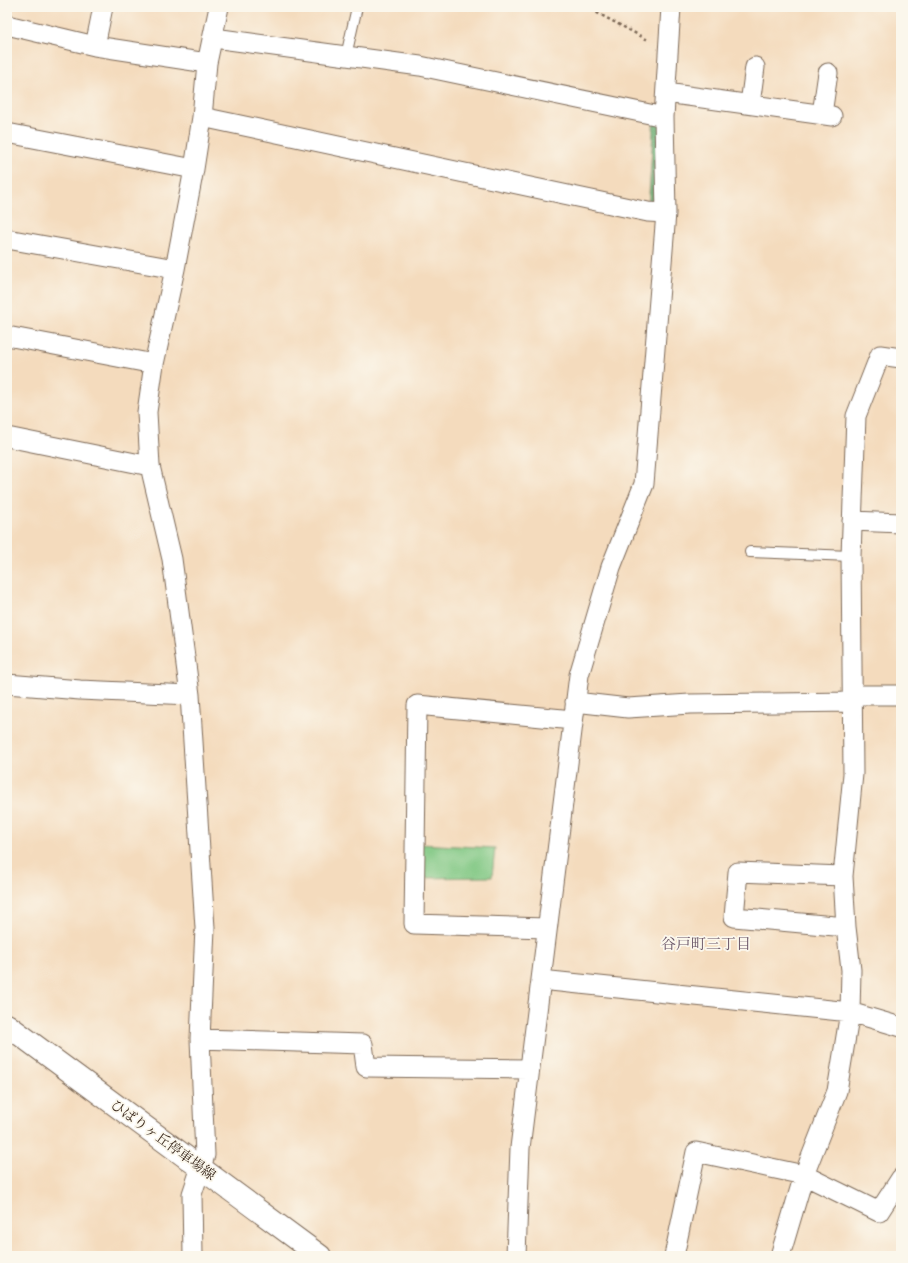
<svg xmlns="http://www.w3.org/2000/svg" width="908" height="1263" font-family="Cardo,'Noto Serif JP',serif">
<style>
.green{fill:#80c783;stroke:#5e7850}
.forest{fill:#68ac71;stroke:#526b48}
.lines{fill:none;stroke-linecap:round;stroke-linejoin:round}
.service-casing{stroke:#7c6856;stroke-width:12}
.minor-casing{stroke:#7c6856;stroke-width:21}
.secondary-casing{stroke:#7c6856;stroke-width:24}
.path{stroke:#7c6856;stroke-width:2.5;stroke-dasharray:3 3;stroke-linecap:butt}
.service{stroke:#fff;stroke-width:10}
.minor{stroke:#fff;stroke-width:19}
.secondary{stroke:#fff;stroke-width:22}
.labels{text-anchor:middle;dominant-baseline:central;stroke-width:3.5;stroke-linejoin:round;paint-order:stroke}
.street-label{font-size:14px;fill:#3b2a1e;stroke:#fbf7ec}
.neighbourhood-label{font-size:15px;fill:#6c5869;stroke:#fbf7ec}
</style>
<rect width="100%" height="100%" fill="#fbf7ec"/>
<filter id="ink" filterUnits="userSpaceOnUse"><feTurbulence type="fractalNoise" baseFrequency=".025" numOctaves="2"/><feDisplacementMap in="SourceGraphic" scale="8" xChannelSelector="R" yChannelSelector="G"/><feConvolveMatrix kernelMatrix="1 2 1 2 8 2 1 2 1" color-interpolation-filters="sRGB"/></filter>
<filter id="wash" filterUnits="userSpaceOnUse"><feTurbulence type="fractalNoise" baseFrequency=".012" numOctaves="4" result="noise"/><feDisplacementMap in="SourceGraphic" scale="16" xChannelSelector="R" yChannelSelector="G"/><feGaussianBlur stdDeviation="0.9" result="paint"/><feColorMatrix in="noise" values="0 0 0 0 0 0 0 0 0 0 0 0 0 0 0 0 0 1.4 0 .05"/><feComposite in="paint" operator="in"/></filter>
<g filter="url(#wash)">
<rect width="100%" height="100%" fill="#f4dbbd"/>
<path class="green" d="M419,844L495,848L492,877L418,878Z"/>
<path class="forest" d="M654,115L664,117L659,212H648Z"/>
</g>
<g filter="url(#ink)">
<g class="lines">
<defs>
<path id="service" d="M346,56L357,7
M750,552L851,556"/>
<path id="minor" d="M7,25L95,46L207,63
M214,38L420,66L664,117
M95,46L103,7
M666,93L832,116
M750,104L755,67
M822,114L828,73
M202,117L648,212L666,213
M7,133L194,169
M7,239L175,269
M7,336L154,364
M7,437L150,466
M852,521L901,523
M7,684L80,690L190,695
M852,695H901
M575,702L628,708L690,704L852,702
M843,876L738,872L734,917L846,927
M547,928L414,924L417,705L573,720
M541,980L850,1012L901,1027
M200,1039L363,1044L366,1067L529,1069
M193,1256L192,1194L205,1155L200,1039L205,928L190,695L172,559L150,466L147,412L154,364L175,269L194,169L202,117L207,63L219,7
M516,1256L520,1148L579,675L611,567L644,484L666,213L664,117L671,7
M674,1256L696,1152L804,1175L879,1212L901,1178
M780,1256L804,1175L837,1091L850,1012L851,970L846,927L843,876L853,774L851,556L856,416L880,355L901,358"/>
<path id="secondary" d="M7,1025L320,1256"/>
</defs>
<use href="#service" class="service-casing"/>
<use href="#minor" class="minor-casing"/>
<use href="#secondary" class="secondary-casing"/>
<path class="path" d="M586,7L648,40"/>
<use href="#service" class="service"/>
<use href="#minor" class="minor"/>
<use href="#secondary" class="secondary"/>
</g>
</g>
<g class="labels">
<g class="street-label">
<text transform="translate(163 1140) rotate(36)">ひばりヶ丘停車場線</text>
</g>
<g class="neighbourhood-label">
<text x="706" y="944">谷戸町三丁目</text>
</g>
</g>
<rect width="908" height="1263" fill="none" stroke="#fbf7ec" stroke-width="24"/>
</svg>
